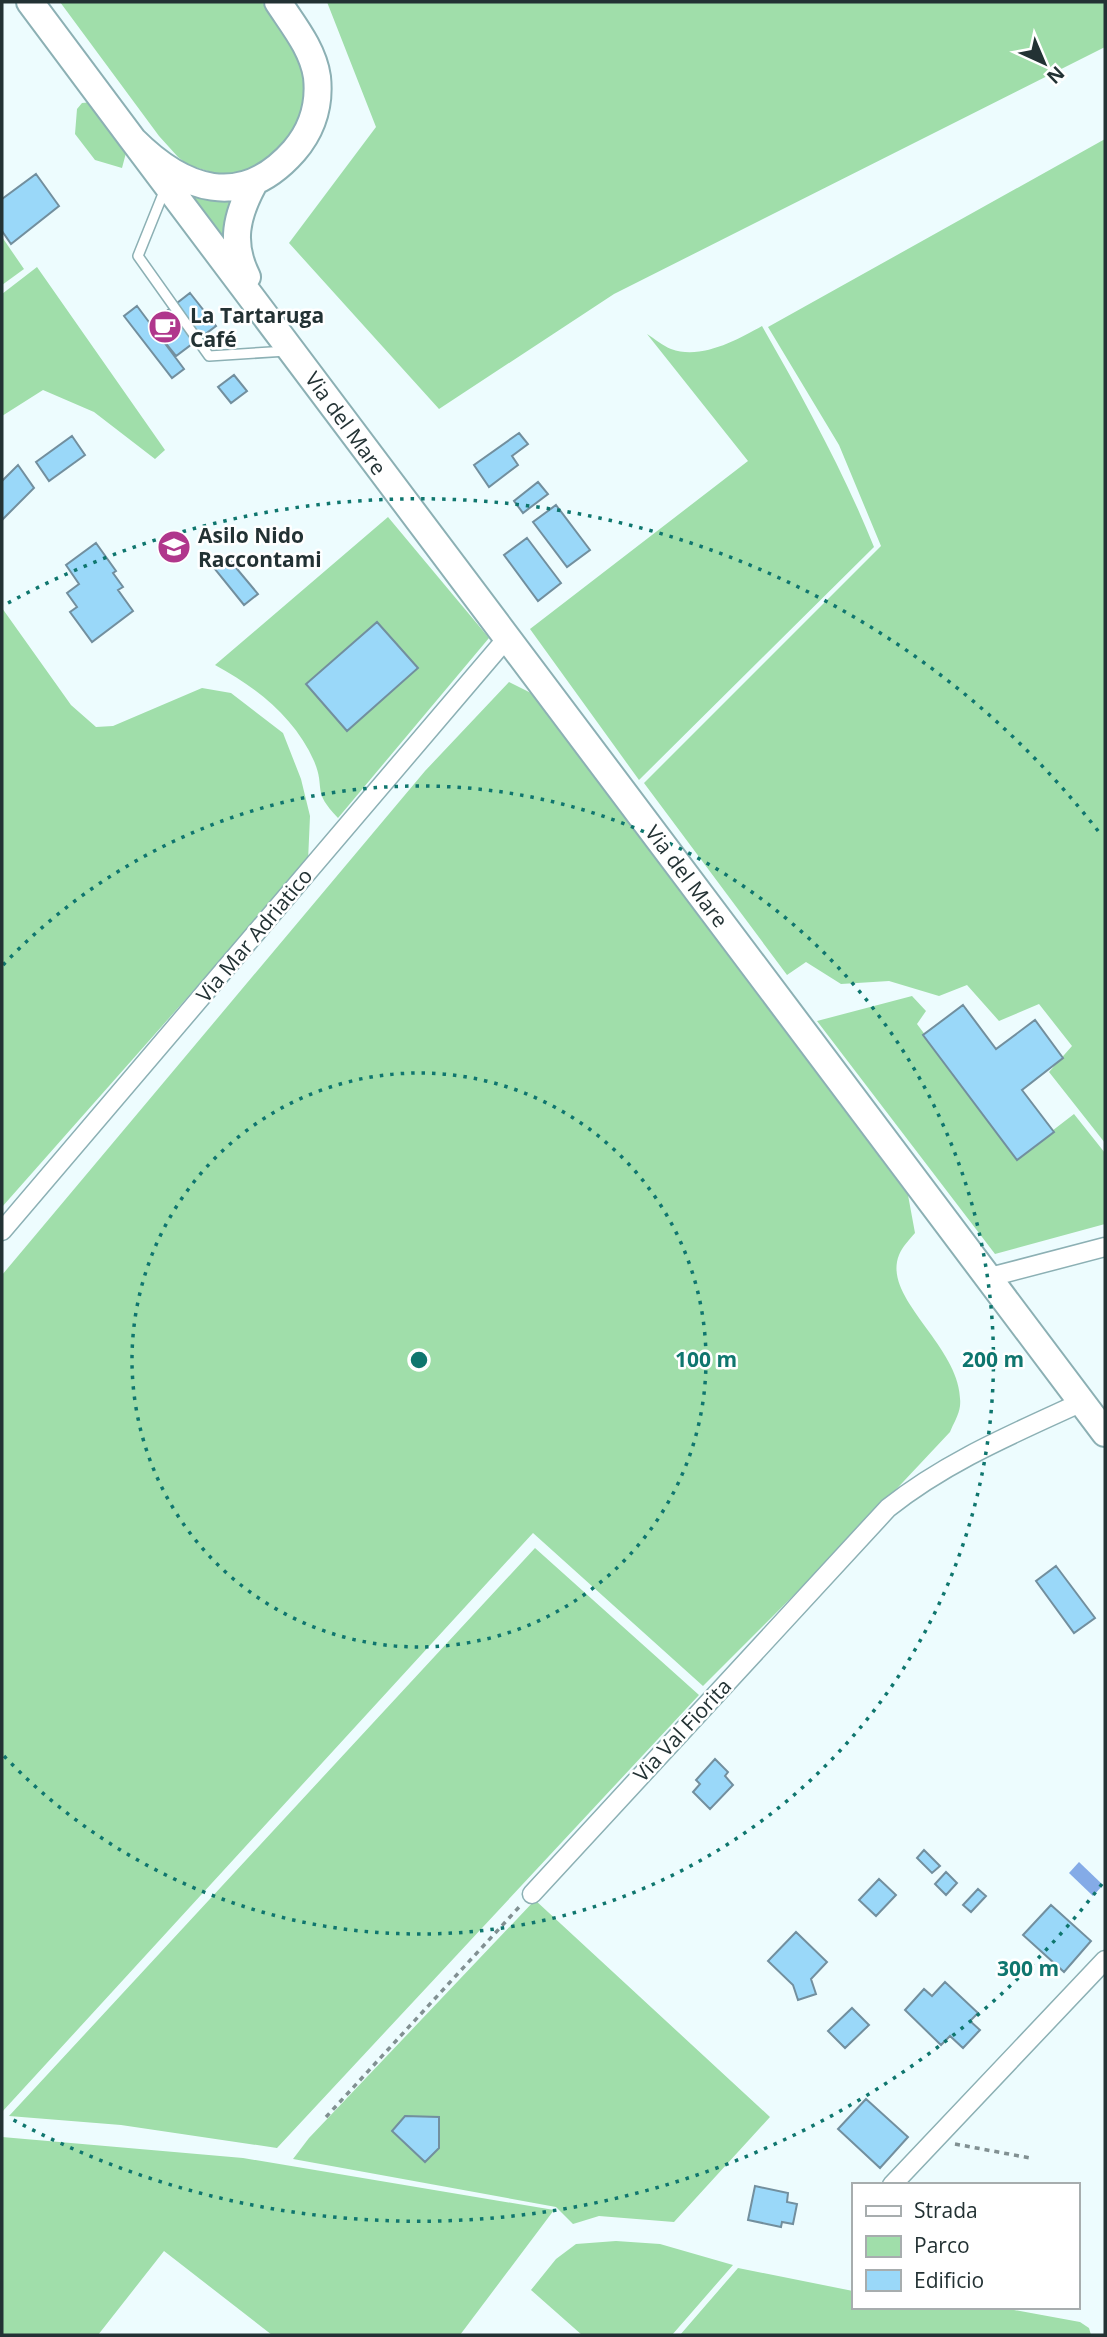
<svg xmlns="http://www.w3.org/2000/svg" width="1107" height="2337" font-family="'Open Sans',sans-serif">
<style>
.green{fill:#a0deaa}
.water{fill:#84abe7}
.building{fill:#9ad8f9;stroke:#728f9e;stroke-width:2}
.lines{fill:none;stroke-linecap:round;stroke-linejoin:round}
.service-casing{stroke:#8cb0b4;stroke-width:12}
.minor-casing{stroke:#8cb0b4;stroke-width:21}
.secondary-casing{stroke:#8cb0b4;stroke-width:30}
.path{stroke:#819092;stroke-width:3.5;stroke-dasharray:5 5;stroke-linecap:butt}
.service{stroke:#fff;stroke-width:9}
.minor{stroke:#fff;stroke-width:18}
.secondary{stroke:#fff;stroke-width:26}
.ring{fill:none;stroke:#0f766e;stroke-width:3.5;stroke-dasharray:3.5 7}
.labels{text-anchor:middle;dominant-baseline:central;stroke-width:5;stroke-linejoin:round;paint-order:stroke}
.poi-label{font-size:21px;font-weight:bold;fill:#233234;stroke:#fff;text-anchor:start}
.street-label{font-size:21px;fill:#233234;stroke:#fff}
.centre{fill:#0f766e;stroke:#fff;stroke-width:3.5}
.ring-label{font-size:21px;text-anchor:middle;font-weight:bold;fill:#0f766e;stroke:#fff;stroke-width:5;stroke-linejoin:round;paint-order:stroke}
</style>
<rect width="100%" height="100%" fill="#edfcfe"/>
<path class="green" d="M60,2H262L297,53L308,98L294,139L262,166L239,173L218,174L188,165L178,157L159,136Z
M327,2H1105V47L614,294L439,409L289,243L376,127Z
M93,102L126,153L122,168L95,160L75,134L77,109L82,103Z
M1105,139V1143L1049,1072L1072,1046L1039,1004L999,1021L967,985L939,996L889,981L841,984L806,962L787,975L644,783L881,546L839,445L768,327Z
M177,182L246,194L226,243Z
M2,237L24,269L2,285Z
M37,267L165,450L155,459L94,412L43,390L2,416V294Z
M762,326C803,398 843,470 874,547L639,780L530,629L748,461L647,334C655,339 663,346 671,349C701,360 737,340 762,326Z
M388,517L489,638L338,818C311,790 326,789 314,761C295,718 256,687 215,665Z
M2,608L71,705L96,727L113,726L202,688L231,693L283,733L301,779L310,816L308,861L2,1207Z
M509,682L531,693L908,1195L915,1233C910,1239 902,1247 899,1255C881,1300 965,1348 960,1406C959,1415 953,1424 950,1432L842,1547L703,1686L533,1533L2,2112V1275L425,771Z
M912,996L926,1011L917,1024L1017,1158L1074,1114L1105,1153V1224L995,1254L817,1021Z
M535,1548L699,1695L277,2148L121,2125L9,2116Z
M535,1900L770,2117L674,2222L599,2216L573,2224L556,2207L293,2159L309,2138Z
M2,2137L243,2158L554,2210L460,2335H272L164,2251L98,2335H2Z
M616,2241L660,2244L733,2265L672,2335H582L531,2290L556,2259L576,2244Z
M738,2268L853,2291V2307H981L1014,2310L1080,2322L1089,2328L1091,2335H680Z"/>
<path class="water" d="M1079,1862L1103,1885L1093,1896L1069,1873Z"/>
<path class="building" d="M36,174L59,206L11,244L2,231V199Z
M190,293L216,326L176,356L150,324Z
M137,306L184,369L172,378L124,316Z
M234,375L247,391L231,403L218,387Z
M519,433L528,444L512,456L518,465L489,487L474,465Z
M72,436L85,455L49,481L36,462Z
M18,465L34,488L2,520V481Z
M538,482L548,494L523,513L514,501Z
M556,505L590,550L567,567L533,522Z
M527,538L561,583L538,601L504,555Z
M96,543L116,571L113,573L123,587L118,590L133,611L92,642L70,612L77,607L67,593L79,584L66,565Z
M227,557L258,594L244,605L214,568Z
M377,622L418,668L347,731L306,684Z
M963,1005L996,1049L1035,1020L1063,1058L1022,1090L1054,1132L1017,1160L923,1035Z
M1056,1566L1095,1618L1074,1633L1036,1581Z
M715,1759L728,1772L725,1776L733,1785L710,1809L693,1792L700,1784L696,1780Z
M924,1850L940,1866L932,1873L917,1858Z
M946,1872L957,1883L946,1895L935,1884Z
M879,1879L896,1895L876,1916L859,1900Z
M978,1889L986,1896L971,1912L963,1905Z
M1051,1905L1091,1941L1064,1972L1023,1935Z
M796,1932L827,1962L811,1979L816,1994L798,2000L793,1985L768,1961Z
M945,1982L978,2013L970,2021L980,2030L963,2048L950,2036L941,2045L905,2010L924,1989L932,1996Z
M852,2008L869,2025L845,2048L828,2031Z
M866,2099L908,2137L880,2168L838,2129Z
M405,2116L439,2117V2148L425,2162L392,2131Z
M755,2186L788,2193L787,2202L797,2204L793,2224L782,2222L781,2227L748,2220Z"/>
<g class="lines">
<defs>
<path id="service" d="M165,189L138,256L209,356L287,351"/>
<path id="minor" d="M2,1231L507,638
M990,1277L1105,1247
M532,1894L888,1508C947,1461 1015,1433 1082,1402
M892,2185L1105,1960"/>
<path id="secondary" d="M30,2L133,140C183,190 241,211 294,151C312,130 320,105 317,77C313,49 293,25 278,2
M133,140L1105,1433
M247,277C230,243 236,216 254,183"/>
</defs>
<use href="#service" class="service-casing"/>
<use href="#minor" class="minor-casing"/>
<use href="#secondary" class="secondary-casing"/>
<path class="path" d="M326,2117L521,1905
M955,2144L1030,2158"/>
<use href="#service" class="service"/>
<use href="#minor" class="minor"/>
<use href="#secondary" class="secondary"/>
</g>
<g class="ring">
<circle cx="419" cy="1360" r="287"/>
<path d="M3 965A574 574 0 1 1 3 1755"/>
<path d="M1102 1884A861 861 0 0 1 8 2117M8 603A861 861 0 0 1 1102 836"/>
</g>
<defs>
<symbol id="cafe-disc" viewBox="-11 -11 22 22"><circle r="9.5" fill="#b0378c" stroke="#fff"/><path d="M-5.5-4.5H6V0H3Q3 3.5 0 3.5H-2.5Q-5.5 3.5-5.5 0ZM3-3.2v2h1.7v-2ZM-6 4.5H4V6H-6Z" fill="#fff"/></symbol>
<symbol id="school-disc" viewBox="-11 -11 22 22"><circle r="9.5" fill="#b0378c" stroke="#fff"/><path d="M0-5L7-2L0 1L-7-2ZM-4 1L0 2.5L4 1V4Q0 6-4 4Z" fill="#fff"/></symbol>
</defs>
<g fill-rule="evenodd">
<use href="#cafe-disc" x="146" y="308" width="38" height="38"/>
<use href="#school-disc" x="155" y="528" width="38" height="38"/>
</g>
<g class="labels">
<g class="poi-label">
<text x="190" y="315">La Tartaruga<tspan x="190" dy="24">Café</tspan></text>
<text x="198" y="535">Asilo Nido<tspan x="198" dy="24">Raccontami</tspan></text>
</g>
<g class="street-label">
<text transform="translate(346 423) rotate(54)">Via del Mare</text>
<text transform="translate(687 876) rotate(53)">Via del Mare</text>
<text transform="translate(254 935) rotate(-50)">Via Mar Adriatico</text>
<text transform="translate(682 1730) rotate(-47)">Via Val Fiorita</text>
</g>
</g>
<circle cx="419" cy="1360" r="10" class="centre"/>
<g class="ring-label">
<text x="706" y="1367">100 m</text>
<text x="993" y="1367">200 m</text>
<text x="1028" y="1976">300 m</text>
</g>
<rect width="1107" height="2337" fill="none" stroke="#233234" stroke-width="7"/>
<rect x="852" y="2183" width="228" height="126" fill="#ffffff" stroke="#a7adae" stroke-width="2"/>
<rect x="866" y="2206" width="35" height="10" fill="#ffffff" stroke="#a7adae" stroke-width="2"/>
<text x="914" y="2218" font-size="21" fill="#233234">Strada</text>
<rect x="866" y="2236" width="35" height="21" fill="#a0deaa" stroke="#a7adae" stroke-width="2"/>
<text x="914" y="2253" font-size="21" fill="#233234">Parco</text>
<rect x="866" y="2270" width="35" height="21" fill="#9ad8f9" stroke="#a7adae" stroke-width="2"/>
<text x="914" y="2288" font-size="21" fill="#233234">Edificio</text>
<g transform="translate(1044 63) rotate(136)" stroke="#ffffff" stroke-width="5" paint-order="stroke">
<path d="M0-5L12 26L0 18L-12 26Z" fill="#233234"/>
<text y="-10" font-size="19" font-weight="bold" text-anchor="middle" fill="#233234">N</text>
</g>
</svg>
